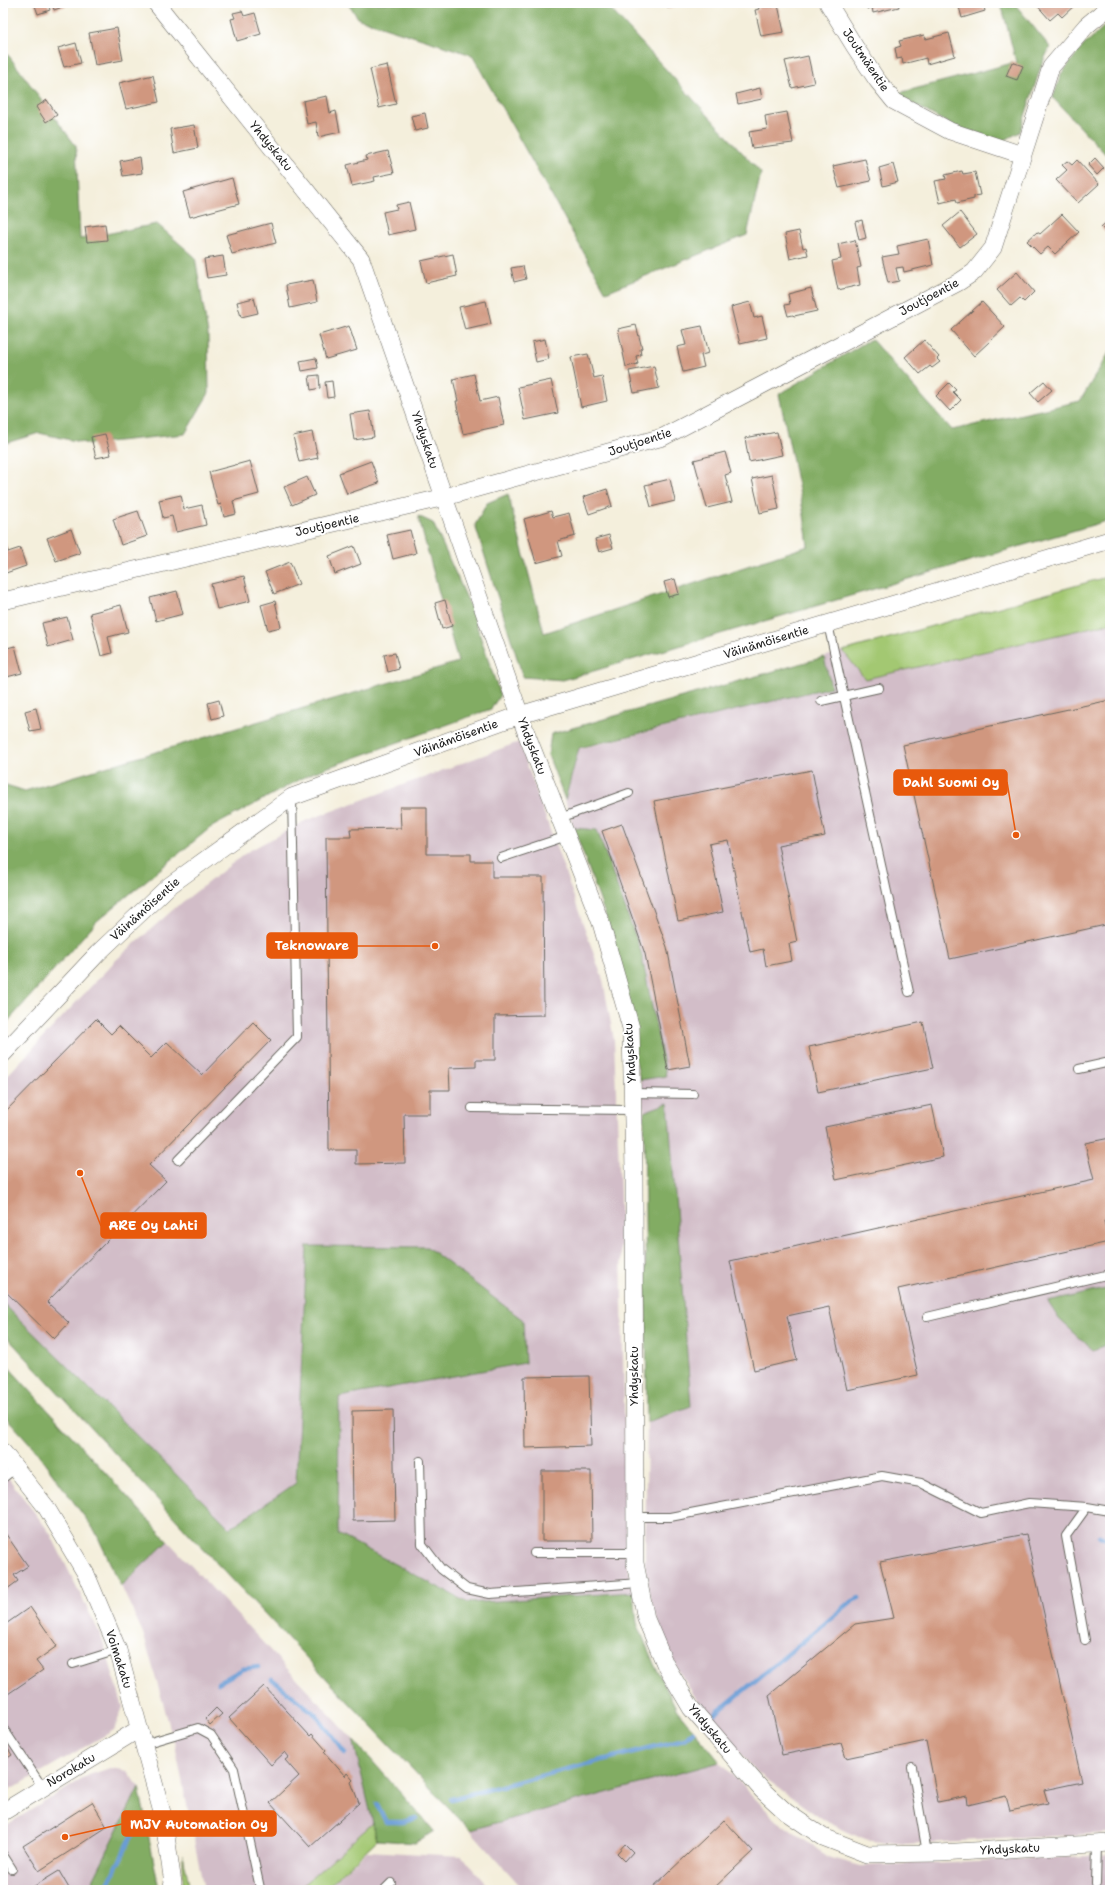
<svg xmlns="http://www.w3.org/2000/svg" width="1113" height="1893" font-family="'Shantell Sans',sans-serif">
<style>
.industrial{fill:#d2bdc8}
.green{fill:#a3c872;stroke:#607247}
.forest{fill:#82ac64;stroke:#4f6440}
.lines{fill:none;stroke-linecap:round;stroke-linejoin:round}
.stream{stroke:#6b9dd5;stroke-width:4.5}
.building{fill:#d0977f}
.lane-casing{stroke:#68665f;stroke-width:10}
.street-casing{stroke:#68665f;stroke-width:18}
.lane{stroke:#fff;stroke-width:8}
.street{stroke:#fff;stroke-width:17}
.labels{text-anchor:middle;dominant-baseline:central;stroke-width:4;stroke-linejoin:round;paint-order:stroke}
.street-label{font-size:12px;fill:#1c1c1c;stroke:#fff}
.leader{fill:none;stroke:#e8590c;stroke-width:1.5}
.callout-dot{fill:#e8590c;stroke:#fff;stroke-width:1.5}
.callout{fill:#e8590c;stroke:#e8590c;stroke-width:1.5}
.callout-label{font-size:13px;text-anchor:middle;font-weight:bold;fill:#fff}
</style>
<rect width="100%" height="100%" fill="#fff"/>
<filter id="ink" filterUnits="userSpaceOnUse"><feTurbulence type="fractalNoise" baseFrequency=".025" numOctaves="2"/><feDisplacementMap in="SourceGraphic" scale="8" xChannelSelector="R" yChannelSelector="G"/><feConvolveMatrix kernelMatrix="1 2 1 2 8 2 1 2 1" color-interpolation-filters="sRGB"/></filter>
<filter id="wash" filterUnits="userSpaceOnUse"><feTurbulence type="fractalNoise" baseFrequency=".012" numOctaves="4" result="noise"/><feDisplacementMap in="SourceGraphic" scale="16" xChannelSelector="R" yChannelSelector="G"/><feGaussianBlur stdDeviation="0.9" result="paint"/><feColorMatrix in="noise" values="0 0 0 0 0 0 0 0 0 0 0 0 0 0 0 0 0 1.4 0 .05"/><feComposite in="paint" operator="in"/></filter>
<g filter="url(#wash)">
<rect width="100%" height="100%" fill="#f4efdc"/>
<path class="industrial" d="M1110,623V1288L1048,1302L1093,1350L1110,1343V1833L905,1844L863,1839L823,1820L758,1773L706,1714L669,1656L651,1600L645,1567L647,1422L691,1406L668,1104L644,1112L640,1080L666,1076L641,952L597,830L574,828L565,800L579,749L831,687L824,657L843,651L865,679Z
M519,742L603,980L614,1040L620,1193L627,1563L634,1592L468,1603L338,1534L339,1397L525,1363L307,1246L296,1483L230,1528L3,1303V1080L115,961L175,908L247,852L305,821Z
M3,1471L50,1533L102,1638L123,1707L114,1730L3,1794Z
M168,1541L353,1739L373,1823L298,1890H204L175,1745L143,1633L121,1586Z
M720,1762L775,1819L828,1857L861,1866L1110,1855V1890H524L470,1830Z
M110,1768L128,1771L139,1787L88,1890H3V1827L89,1775Z
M367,1851L462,1856L492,1890H324Z"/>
<path class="green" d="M1110,576V623L865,679L843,651Z
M373,1823L377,1840L324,1890H298Z
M183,1854L190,1890H183Z"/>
<path class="forest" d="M347,3H605L761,173L747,235L606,292L472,55L359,19Z
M1001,3H1014L1050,47L1041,66L1020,132L1003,141L951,125L895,94L1016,62Z
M1110,21V159L1053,98L1061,74L1083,46Z
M3,52L9,56L76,146L80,239L157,224L195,257L208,334L209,393L185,434L89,444L39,433L3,444Z
M871,339L952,430L1080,401L1110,351V520L563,680L523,677L475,525L487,503L508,494L544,633L808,546L804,515L779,394Z
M418,516L433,523L469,603L500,695L491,709L312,773L210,828L97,921L3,1027V784L25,791L458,662Z
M824,657L831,687L579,748L565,800L548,755L551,734Z
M574,828L597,830L641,952L666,1076L640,1080L607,920Z
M668,1103L691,1406L647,1422L644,1112Z
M307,1246L427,1247L523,1320L525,1363L339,1397L338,1534L468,1603L634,1592L637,1623L654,1664L677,1710L720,1762L470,1830L208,1554L3,1333V1303L230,1528L296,1483Z
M1110,1288V1343L1093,1350L1059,1319L1048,1302Z
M3,1361L168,1541L121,1586L95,1531L33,1447L3,1414Z
M353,1739L434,1831L415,1843L377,1840Z
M139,1787L158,1883L157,1890H88Z"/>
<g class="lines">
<path class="stream" d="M1100,1537L1110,1540
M272,1679L316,1715L345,1753
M218,1683L243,1669L258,1667
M715,1714L852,1601L859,1598
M451,1799L684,1739L693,1732
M377,1804L386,1822H403L416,1818
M105,1890L138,1824"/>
</g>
<g id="blocks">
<path class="building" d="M34,3H48L50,10L38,14Z
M52,3H74L54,10Z
M666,3H686V4L667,8Z
M771,3L772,7L778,5L784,32L761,36L755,10L759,9L758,6Z
M866,3H898L899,7L873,13L872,7L867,9Z
M958,3H983L985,11L962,18Z
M1035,3H1075L1076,4L1062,17L1058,13L1050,20Z
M242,11L244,16L255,13L261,34L237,41L231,19L235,18L233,13Z
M117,28L123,60L95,65L89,33Z
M949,33L955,56L927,64L926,58L903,64L902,58L897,59L895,48L901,46L899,41L924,35L926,39Z
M76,43L81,63L64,67L58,48Z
M808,56L814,83L792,88L785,61Z
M1012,62L1023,66L1017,80L1006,76Z
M387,65L396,104L379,108L370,69Z
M153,75L159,102L126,109L119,83Z
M760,88L762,99L738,104L736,94Z
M327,96L330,113L336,111L340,132L318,137L316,122L307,124L303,101Z
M47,100L57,115L46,122L36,107Z
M787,112L793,143L752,148L749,132L767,129L765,116Z
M425,113L428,128L415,131L411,116Z
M194,125L198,148L174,153L170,129Z
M388,151L394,173L374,177L375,181L352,186L347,165L367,160L366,156Z
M140,157L142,173L123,176L120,161Z
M1095,158L1104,168L1097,175L1088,165Z
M865,159L871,181L839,188L833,166Z
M1077,160L1099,184L1078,203L1056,180L1067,170L1062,165L1067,161L1072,165Z
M893,164L898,182L883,186L879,168Z
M962,171L963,174L975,172L980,195L974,196V199L957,203L956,199L940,203L935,181L946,179L945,175Z
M232,178L239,204L190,217L183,192Z
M409,202L415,229L388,235L383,212L397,209L396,205Z
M960,212L977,234L960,247L943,226Z
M1062,214L1079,232L1055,254L1048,247L1040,254L1027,241L1037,232L1040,234Z
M1110,219V234L1109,235L1101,227Z
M862,220L866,238L859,240L855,222Z
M271,223L276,243L232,254L226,235Z
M105,224L107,240L87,242L85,227Z
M799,231L803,248L806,247L808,255L790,259L785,234Z
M928,239L933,265L904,272L903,267L896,268L899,281L888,283L882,257L899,254L897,246Z
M855,240L861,267L857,268L860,285L838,290L832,261L841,259L838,244Z
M453,254L457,276L426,283L421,261Z
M223,256L226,275L207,278L204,259Z
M523,266L526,279L514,282L511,268Z
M1017,272L1034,292L1024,302L1020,298L1011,306L997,290Z
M313,280L317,302L290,308L286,285Z
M811,288L817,311L794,316L793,315L788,316L785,305L790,304L788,294Z
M254,298L258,313L241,317L237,302Z
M486,301L491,324L465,330L459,307Z
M750,302L754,318L762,316L767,338L740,344L731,307Z
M982,302L1005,327L974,356L951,330Z
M636,325L642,348L640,349L641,355L636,356L638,364L626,367L618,329Z
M349,326L357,350L326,359L319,335Z
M702,326L709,353L701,355L704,367L683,372L677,347L686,345L682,330Z
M545,339L549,359L536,362L532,342Z
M924,340L939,357L937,359L940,362L932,368L930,366L920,374L905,357Z
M588,354L594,378L602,376L607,401L581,407L571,357Z
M316,358L318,368L302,371L300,361Z
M654,366L659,388L634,393L629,371Z
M474,374L480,401L498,397L504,425L463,434L456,401H458L453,379Z
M319,375L320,388L311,390L309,376Z
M551,380L558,413L525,420L518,387Z
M332,381L334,397L327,398L325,382Z
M1044,381L1052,390L1038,402L1030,393Z
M949,383L956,390L953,392L961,400L950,411L936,396Z
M370,411L374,437L354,440L350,414Z
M312,432L318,458L299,462L293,436Z
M777,432L782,455L749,462L745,438Z
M105,434L111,455L96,458L91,437Z
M725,452L731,473L725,475L732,502L707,508L694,460Z
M250,461L259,494L233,501L236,514L224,517L221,504L218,505L209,472Z
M371,461L379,483L347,494L339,473Z
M772,475L779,509L760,513L752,479Z
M307,477L315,495L292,505L284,487Z
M670,479L675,501L651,507L645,485Z
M607,489L612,506L589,514L583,497Z
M181,495L184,509L202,505L206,525L176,532L172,516L163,518L159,500Z
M138,511L147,536L121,545L113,519Z
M551,511L553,517L569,513L575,536L558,541L562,556L536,563L524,519Z
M71,529L80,553L56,561L47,538Z
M410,530L416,553L393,559L387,535Z
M609,535L613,548L599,552L595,539Z
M3,536L8,552L20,548L26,566L3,574Z
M354,546L361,564L335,574L329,556Z
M290,562L299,584L274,594L265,572Z
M244,576L250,601L217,609L211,584Z
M675,579L679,594L668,597L664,582Z
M177,591L183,614L156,621L150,598Z
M445,600L452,626L442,629L435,603Z
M275,601L281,627L268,630L261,605Z
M121,605L128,632L108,637L112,653L101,656L90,613Z
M67,617L73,640L48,647L42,623Z
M15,646L22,673L3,678V649Z
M395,653L399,669L388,672L384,655Z
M219,700L223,716L212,719L208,703Z
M1110,700V924L950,959L903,745Z
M36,708L41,729L30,731L25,711Z
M812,770L825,836L778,845L797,942L789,944L792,961L766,966L763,949L750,952L728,840L709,844L723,912L678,921L654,801Z
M400,807H427V854H471V861H492V877H543L544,1015L495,1016V1060H476V1067L449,1068L450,1090H430V1114H404L405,1163L356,1164V1150H329L326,837H351L350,829L401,828Z
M622,824L667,947L690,1066L668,1070L645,954L602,831Z
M96,1019L111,1034L119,1026L151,1058L167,1042L202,1075L253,1022L271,1040L149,1165L166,1181L47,1302L69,1323L54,1339L3,1289V1114Z
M923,1022L933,1068L818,1092L809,1047Z
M932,1105L943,1157L836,1180L825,1127Z
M1110,1138V1220L1104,1221L1109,1242L898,1289L918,1375L847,1390L829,1307L787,1316L797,1360L754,1370L730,1261L1094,1180L1085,1143Z
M589,1376L591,1446L525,1448L524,1377Z
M393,1410L395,1520L353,1521L352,1411Z
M542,1471H591L592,1541H542Z
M3,1530L28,1566L14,1575L18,1581L3,1592Z
M1026,1534L1082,1782L1044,1790L1048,1803L1010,1811L1006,1796L968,1805L967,1796L938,1802L926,1741L846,1758L841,1743L782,1755L769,1695L855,1624L894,1618L880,1562Z
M30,1607L57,1646L36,1661L43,1670L5,1696L3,1693V1626Z
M264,1686L310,1736L312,1734L326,1750L324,1752L345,1776L347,1773L353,1780L351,1782L359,1803L310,1847L270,1803L299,1776L285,1760L289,1757L285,1752L271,1765L229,1718Z
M216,1708L222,1714L210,1725L205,1719Z
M3,1741L12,1755L3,1761Z
M92,1802L107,1827L39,1871L23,1846Z
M724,1820L753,1851L712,1890H650Z
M625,1844L633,1852L625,1861L617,1853Z
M59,1871L70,1890H28Z"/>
</g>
</g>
<g filter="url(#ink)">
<use href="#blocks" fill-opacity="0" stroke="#68665f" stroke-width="1"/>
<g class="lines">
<defs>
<path id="lane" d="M828,624L909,992
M821,701L879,688
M560,818L629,793
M501,858L567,836
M1079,1069L1110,1062
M632,1093L693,1094
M472,1108L632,1110
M178,1160L297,1037L292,797
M927,1317L1110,1274
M420,1461L422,1544L441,1569L467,1589L490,1594L639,1583
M3,1478L16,1468
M635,1517H670L882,1476L921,1483L981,1513L1029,1503L1087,1507
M534,1553H635
M1085,1640L1066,1536L1087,1507L1110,1511
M73,1664L118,1650
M3,1728L43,1788
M144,1744L198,1728L211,1735L234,1769L260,1888
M912,1767L927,1853
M3,1855L12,1869
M1096,1884L1097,1844
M384,1890L391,1883"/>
<path id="street" d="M156,3L361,259L527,735L601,923L631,1028L634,1170L635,1563L646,1619L665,1664L691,1708L762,1790L786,1812L823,1837L867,1854L940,1853L1110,1843
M828,3L855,47L877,80L894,101L950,131L1022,155
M3,601L445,497L663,437L959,282L974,272L993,248L1051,67L1086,26L1110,6
M3,1054L98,953L169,886L292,797L520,715L1110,540
M3,1452L46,1507L86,1574L118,1650L163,1816L173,1883L171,1890
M3,1812L139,1729"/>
</defs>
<use href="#lane" class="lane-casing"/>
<use href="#street" class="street-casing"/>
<use href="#lane" class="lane"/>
<use href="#street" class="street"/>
</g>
</g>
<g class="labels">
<g class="street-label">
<text transform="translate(866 60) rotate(56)">Joutmäentie</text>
<text transform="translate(271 146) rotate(51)">Yhdyskatu</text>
<text transform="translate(929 297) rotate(-28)">Joutjoentie</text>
<text transform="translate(425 440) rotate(71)">Yhdyskatu</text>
<text transform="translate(640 442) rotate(-18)">Joutjoentie</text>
<text transform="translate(327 525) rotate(-13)">Joutjoentie</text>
<text transform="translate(766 642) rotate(-17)">Väinämöisentie</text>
<text transform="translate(456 738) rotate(-20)">Väinämöisentie</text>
<text transform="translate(532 746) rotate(69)">Yhdyskatu</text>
<text transform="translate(145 909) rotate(-42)">Väinämöisentie</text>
<text transform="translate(630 1053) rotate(-94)">Yhdyskatu</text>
<text transform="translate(634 1376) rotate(-90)">Yhdyskatu</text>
<text transform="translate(119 1659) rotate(72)">Voimakatu</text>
<text transform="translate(710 1729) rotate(50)">Yhdyskatu</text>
<text transform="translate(71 1770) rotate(-31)">Norokatu</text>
<text transform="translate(1010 1849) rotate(-3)">Yhdyskatu</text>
</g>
</g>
<path class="leader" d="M1016 835L1007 782M435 946L357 946M80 1173L101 1226M65 1837L122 1824"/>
<g class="callout-dot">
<circle cx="1016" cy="835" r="4"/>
<circle cx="435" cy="946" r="4"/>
<circle cx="80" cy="1173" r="4"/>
<circle cx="65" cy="1837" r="4"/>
</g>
<g class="callout">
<rect x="894" y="770" width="113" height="25" rx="4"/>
<rect x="267" y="933" width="90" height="25" rx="4"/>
<rect x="101" y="1213" width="105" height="25" rx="4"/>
<rect x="122" y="1811" width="154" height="25" rx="4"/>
</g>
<g class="callout-label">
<text x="951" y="787">Dahl Suomi Oy</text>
<text x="312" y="950">Teknoware</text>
<text x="153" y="1230">ARE Oy Lahti</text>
<text x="199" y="1829">MJV Automation Oy</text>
</g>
<rect width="1113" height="1893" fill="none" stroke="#fff" stroke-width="16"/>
</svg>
